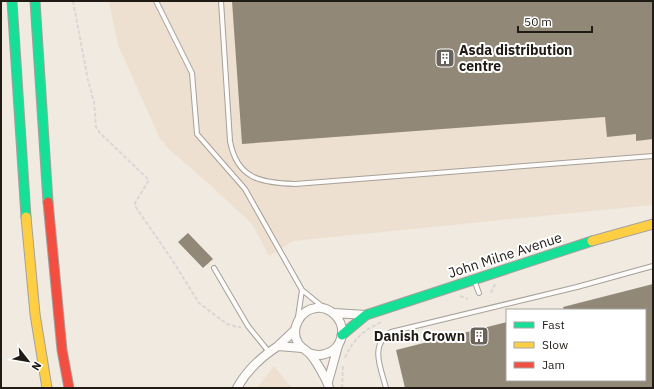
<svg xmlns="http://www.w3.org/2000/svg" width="654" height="389" font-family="'IBM Plex Sans',sans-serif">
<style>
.built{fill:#ede0d0}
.building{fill:#918878}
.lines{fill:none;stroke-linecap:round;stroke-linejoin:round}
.lane-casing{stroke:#a6a09a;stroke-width:6}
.street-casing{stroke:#a6a09a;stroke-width:10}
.fast-casing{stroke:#a6a09a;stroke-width:11}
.slow-casing{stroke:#a6a09a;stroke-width:11}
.jam-casing{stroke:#a6a09a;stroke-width:11}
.path{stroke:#d9d7d5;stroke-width:2;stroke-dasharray:4 2;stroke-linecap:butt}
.lane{stroke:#fdfcfa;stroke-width:4}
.street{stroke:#fdfcfa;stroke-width:8}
.fast{stroke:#16e098;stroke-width:9}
.slow{stroke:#ffcf43;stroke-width:9}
.jam{stroke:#f24e42;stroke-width:9}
.labels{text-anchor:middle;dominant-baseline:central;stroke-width:4;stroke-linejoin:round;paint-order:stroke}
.poi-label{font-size:14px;font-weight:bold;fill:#201b15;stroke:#fff;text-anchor:start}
.street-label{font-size:14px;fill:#201b15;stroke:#fff}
</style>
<rect width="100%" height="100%" fill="#f1eae1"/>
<path class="built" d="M109,1H653V205L293,241L269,256L252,224L209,184L172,152L160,139L118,45Z
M274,366L292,388H257Z"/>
<path class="building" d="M232,1H653V139L636,141V134L607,137L605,117L242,144Z
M188,233L213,259L203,268L178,242Z
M653,284V388H405L396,350L507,322V380H645V310H564L563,307Z"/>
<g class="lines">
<defs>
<path id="lane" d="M156,1L192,73L197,134L245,189L302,290L323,307
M221,1L230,141C237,179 261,183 295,184L653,156
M214,268L248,326L269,352
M474,280L479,293
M298,317L302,290
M386,388C381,368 369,345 391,332L577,287L653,266"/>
<path id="street" d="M334,313L366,315
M295,330L278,346L302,348
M309,353C314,355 319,356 325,354C342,350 348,328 335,315C330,310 323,307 316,308C300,310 290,329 298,343C301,348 306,350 309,353C315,359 328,381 329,388
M328,382L338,346
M237,388C247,370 261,357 278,346"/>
<path id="fast" d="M12,1L26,217
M35,1L48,202
M342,335L366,315L592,241"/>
<path id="slow" d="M26,217L35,314L47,388
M592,241L653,224"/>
<path id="jam" d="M48,202L62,350L69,388"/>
</defs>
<use href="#lane" class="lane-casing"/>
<use href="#street" class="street-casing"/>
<use href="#fast" class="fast-casing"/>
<use href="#slow" class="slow-casing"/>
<use href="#jam" class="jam-casing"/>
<path class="path" d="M73,1L88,80L94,102L96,127L100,133L149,180L135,203V206L171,258L199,303L227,324L237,327H241
M491,293L495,284
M460,296L468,299
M345,358C352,340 365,329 382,322
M342,388L343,366"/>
<use href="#lane" class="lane"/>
<use href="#street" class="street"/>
<use href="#fast" class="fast"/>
<use href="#slow" class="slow"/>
<use href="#jam" class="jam"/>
</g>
<defs>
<symbol id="building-square" viewBox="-11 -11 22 22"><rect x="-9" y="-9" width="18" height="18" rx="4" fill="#69635c" stroke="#fff"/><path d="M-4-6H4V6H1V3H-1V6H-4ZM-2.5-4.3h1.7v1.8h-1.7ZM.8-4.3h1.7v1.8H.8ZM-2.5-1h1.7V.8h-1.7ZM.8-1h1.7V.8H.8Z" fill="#fff"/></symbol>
</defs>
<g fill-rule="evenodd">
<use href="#building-square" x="434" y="47" width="22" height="22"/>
<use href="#building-square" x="468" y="325" width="22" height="22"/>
</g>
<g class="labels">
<g class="poi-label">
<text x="459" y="50">Asda distribution<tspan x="459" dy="16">centre</tspan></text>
<text x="465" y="336" text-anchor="end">Danish Crown</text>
</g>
<g class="street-label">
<text transform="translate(505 255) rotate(-18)">John Milne Avenue</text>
</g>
</g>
<rect width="654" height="389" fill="none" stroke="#201b15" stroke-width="4"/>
<rect x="506" y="309" width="140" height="72" fill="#ffffff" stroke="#a6a4a1"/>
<rect x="514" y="322" width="20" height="6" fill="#16e098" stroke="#a6a4a1"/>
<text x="542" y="329" font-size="12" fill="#201b15">Fast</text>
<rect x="514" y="342" width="20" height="6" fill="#ffcf43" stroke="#a6a4a1"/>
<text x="542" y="349" font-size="12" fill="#201b15">Slow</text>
<rect x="514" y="362" width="20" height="6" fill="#f24e42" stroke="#a6a4a1"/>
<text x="542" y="369" font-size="12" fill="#201b15">Jam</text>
<g transform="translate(28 361) rotate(121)" stroke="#ffffff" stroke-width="3" paint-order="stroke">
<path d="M0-3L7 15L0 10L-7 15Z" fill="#201b15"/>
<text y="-6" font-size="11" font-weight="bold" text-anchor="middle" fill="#201b15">N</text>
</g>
<path d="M518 26v6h74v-6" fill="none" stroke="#201b15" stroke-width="2"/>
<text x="524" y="26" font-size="12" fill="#201b15" stroke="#ffffff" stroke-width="3" paint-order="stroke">50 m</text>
</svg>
